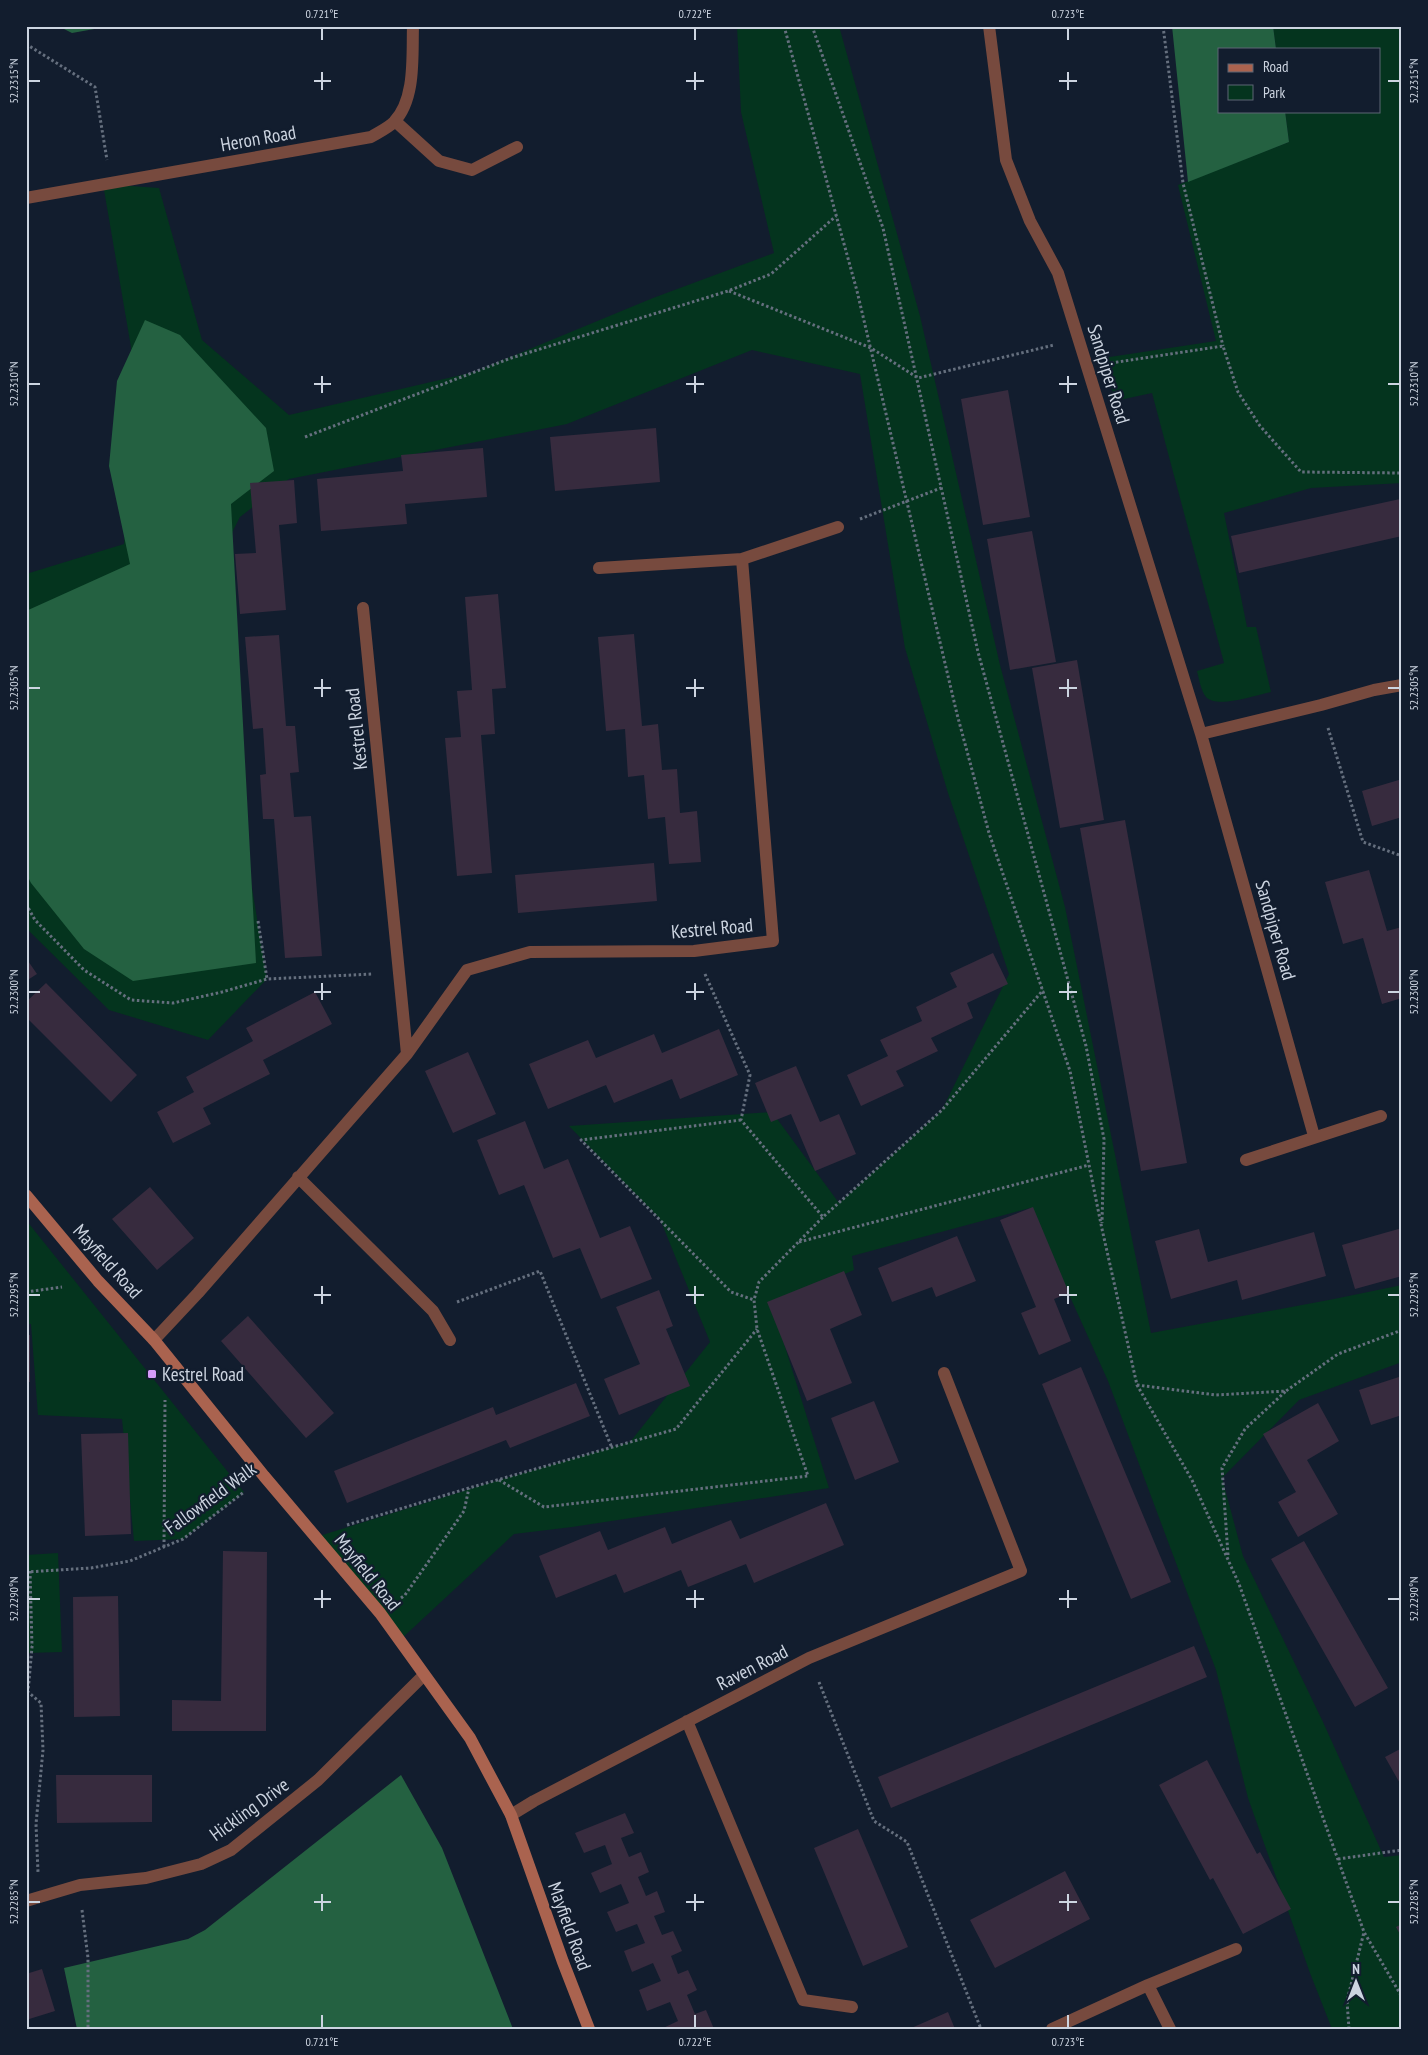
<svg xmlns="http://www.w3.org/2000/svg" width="1428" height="2055" font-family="'PT Sans Narrow',sans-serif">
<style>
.green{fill:#04341e}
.forest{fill:#246141}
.building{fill:#372b3e}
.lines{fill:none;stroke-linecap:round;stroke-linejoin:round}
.path{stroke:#656f7e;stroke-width:3;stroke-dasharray:2.5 2.5;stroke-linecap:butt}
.street{stroke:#774a3e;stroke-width:12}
.secondary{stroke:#aa634f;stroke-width:12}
.ticks{fill:none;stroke:#ccd4e0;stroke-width:2}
.poi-dot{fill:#d69bfa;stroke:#121d2e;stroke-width:2}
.labels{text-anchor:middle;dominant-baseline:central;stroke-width:4.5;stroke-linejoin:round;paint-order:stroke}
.street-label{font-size:19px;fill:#ccd4e0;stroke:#121d2e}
.poi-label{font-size:19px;fill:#ccd4e0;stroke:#121d2e;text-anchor:start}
.neatline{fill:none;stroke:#ccd4e0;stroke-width:2}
.ticks-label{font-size:12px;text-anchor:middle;fill:#ccd4e0}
</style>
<rect width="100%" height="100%" fill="#121d2e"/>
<path class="green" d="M737,26H839L920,316L1000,665L1065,907L1151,1333L1334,1299L1402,1285V1362L1299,1400L1222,1478L1243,1556L1323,1722L1384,1857L1402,1855V2029H1332L1310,1973L1248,1798L1216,1670L1108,1381L1030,1208L852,1256L854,1270L772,1305L829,1488L572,1527L514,1534L399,1641L316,1537L499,1480L630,1442L710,1342L660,1219L569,1126L772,1112L839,1203L942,1110L1009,974L948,793L905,648L860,374L752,350L567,424L289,479L240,517L208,580L234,779L267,979L208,1040L109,1010L26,928V574L124,544L131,439V347L103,184L159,188L202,340L289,415L474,372L653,298L774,253L741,112Z
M1273,26H1402V483L1311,488L1224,513L1247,627H1256L1271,692C1256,695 1217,709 1206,697C1201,691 1199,679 1197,671L1224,663L1152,393L1115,401L1103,358L1216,341L1178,185L1289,142L1285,111H1379V49H1276Z
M26,1220L244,1492L183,1539L134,1541L122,1419L38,1415L31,1324H26Z
M58,1553L62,1652L26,1653V1555Z"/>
<path class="forest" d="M58,26H111L72,33Z
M1172,26H1273L1276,49H1219V111H1285L1289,142L1188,182Z
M145,320L180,335L266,428L274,471L231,504L256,963L133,981L84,949L31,883L26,873V611L130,564L109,466L117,381Z
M401,1775L442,1848L513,2029H77L64,1968L188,1939L205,1930Z"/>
<path class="building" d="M1008,390L1030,517L983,525L961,399Z
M656,428L660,482L555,491L550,437Z
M483,448L487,497L405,504L407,524L321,531L317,479L403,471L401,455Z
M294,480L297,523L279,525L286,610L240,614L235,554L256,553L250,483Z
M1400,499L1402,507V536L1239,573L1231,536Z
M1032,531L1056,662L1010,670L987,539Z
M498,594L506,688L492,689L495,734L481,735L492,873L457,876L445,738L461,737L457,691L472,690L465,597Z
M634,634L642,726L658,724L662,770L677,769L680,813L697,811L701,862L669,864L665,817L648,819L644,775L628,777L625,729L606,731L598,637Z
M279,635L286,726H295L299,772L290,773L294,817L311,816L322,956L285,958L274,819H263L260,775L266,774L263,728L253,729L245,637Z
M1077,660L1104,820L1060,828L1032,668Z
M1402,779V817L1372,826L1362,791Z
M1125,820L1187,1163L1141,1171L1080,828Z
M654,863L657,901L518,913L515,875Z
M1369,870L1387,931L1402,927V998L1382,1004L1363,938L1343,944L1325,882Z
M993,953L1008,984L967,1003L973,1018L931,1038L938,1051L896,1071L904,1086L861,1106L847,1075L888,1056L880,1040L922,1021L916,1007L957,987L950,973Z
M26,958L37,974L26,981Z
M46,983L137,1075L111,1102L26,1017V1002Z
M315,992L332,1024L263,1060L270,1074L203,1108L211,1124L173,1143L157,1112L194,1092L186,1077L253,1041L246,1028Z
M719,1029L738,1075L680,1099L672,1079L614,1103L606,1085L548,1109L529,1064L588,1040L596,1058L654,1034L662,1053Z
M468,1052L496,1114L453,1133L425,1071Z
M796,1066L820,1122L839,1114L856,1154L815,1171L791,1114L771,1122L755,1083Z
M525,1121L544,1169L568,1159L600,1238L630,1226L652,1279L601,1299L580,1248L553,1258L524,1185L499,1195L477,1140Z
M150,1187L194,1238L157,1270L112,1219Z
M1033,1207L1069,1293L1054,1299L1071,1341L1039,1355L1021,1313L1036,1307L1000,1220Z
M1402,1228V1276L1355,1289L1342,1245Z
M1199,1229L1208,1262L1314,1232L1326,1276L1242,1300L1237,1280L1171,1299L1155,1241Z
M957,1236L976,1281L936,1297L932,1287L892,1302L878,1268Z
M844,1271L862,1315L830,1329L852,1383L807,1401L767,1302Z
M659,1290L673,1326L666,1329L690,1386L619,1415L604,1379L640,1364L616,1307Z
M248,1316L334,1413L306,1438L221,1341Z
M26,1335H30V1382H26Z
M1081,1367L1171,1582L1131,1599L1042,1384Z
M1402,1376V1415L1371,1425L1359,1390Z
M576,1383L590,1416L510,1448L506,1440L347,1503L334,1471L493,1407L496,1415Z
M874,1401L899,1462L855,1480L831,1418Z
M1318,1403L1339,1441L1307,1460L1338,1514L1298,1537L1278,1502L1296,1492L1263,1434Z
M128,1433L131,1534L85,1536L81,1434Z
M826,1503L844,1545L754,1583L746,1564L688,1587L681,1570L624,1593L616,1574L556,1598L539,1556L600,1531L608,1550L665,1527L672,1544L731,1520L740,1539Z
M1304,1541L1388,1688L1355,1707L1271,1559Z
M223,1551L267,1552L266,1731H172V1700L221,1701Z
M118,1596L120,1716L74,1717L73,1597Z
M1194,1646L1207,1677L891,1808L878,1777Z
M1402,1748V1787L1385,1757Z
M1207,1760L1257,1854L1260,1852L1291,1909L1243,1934L1213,1878L1210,1880L1159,1785Z
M56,1775H152V1822L57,1823Z
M625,1813L634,1833L621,1838L629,1857L641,1852L649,1872L638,1877L646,1896L657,1891L665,1912L654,1916L662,1935L673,1931L682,1951L671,1956L678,1974L688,1970L697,1990L687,1995L695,2014L706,2010L714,2029H661L678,2021L670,2002L647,2011L639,1990L661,1981L653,1963L632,1972L624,1951L645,1943L637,1924L616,1932L607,1912L629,1903L621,1884L600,1893L591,1873L612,1864L605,1845L584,1853L575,1833Z
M858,1829L908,1947L863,1966L814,1848Z
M1065,1871L1090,1919L995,1968L970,1920Z
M1402,1924V1938L1396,1927Z
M42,1969L55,2011L26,2020V1974Z
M948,2012L955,2029H909Z"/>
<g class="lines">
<path class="path" d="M784,26L857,291L957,714L989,833L1070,1071L1102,1229L1137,1385L1192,1480L1239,1584L1364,1932L1402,1997
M812,26L883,228L978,652L1086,1046L1104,1139L1102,1223
M1163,26L1183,183L1223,346
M26,44L95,87L107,160
M729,291L871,348L918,378L1054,345
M1111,363L1223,346L1238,392L1260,426L1301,472L1402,473
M305,437L511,358L728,291L771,274L836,216
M860,519L941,488
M1328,728L1363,842L1402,856
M26,904L35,920L84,970L131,1000L173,1003L222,992L267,979L373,974
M258,921L267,979
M705,974L750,1075L741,1120L823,1217L942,1110L1043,990
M741,1120L581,1140L731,1292L754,1300
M799,1242L1089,1165
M26,1292L62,1287
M457,1302L540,1271L612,1448
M1137,1385L1216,1395L1286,1391L1338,1354L1402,1330
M499,1480L544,1507L808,1476L757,1329L754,1300L759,1282L823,1217
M347,1525L469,1488L676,1429L757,1329
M164,1547L165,1400
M1228,1555L1222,1468L1245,1429L1286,1391
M30,1571L32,1647L28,1692L41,1703L43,1750L36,1824L38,1872
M26,1572L91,1568L130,1561L183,1539L244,1492
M401,1598L405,1595L464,1511L469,1488
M26,1647H32
M819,1682L874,1821L907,1842L981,2029
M1338,1859L1402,1850
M82,1910L88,1958V2029
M1349,2029L1347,2001L1364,1932"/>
<path class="street" d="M989,26L1006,160L1030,221L1058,273L1201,734L1314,1136
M395,121L439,161L472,170L517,147
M26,198L371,137C379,132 388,128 394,122C416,99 412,56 413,26
M599,568L742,559L838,527
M363,608L407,1054
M1201,734L1321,705L1374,690L1402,685
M1246,1160L1381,1116
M298,1177L433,1311L450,1340
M154,1340L198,1293L407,1054L467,970L530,952L694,951L773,941L742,559
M687,1721L803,2000L852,2007
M511,1815L534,1801L809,1658L1021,1571L944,1373
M26,1901L80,1885L146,1878L201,1864L231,1850L318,1780L423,1676
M1148,1985L1170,2029
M1052,2029L1148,1985L1236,1949"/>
<path class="secondary" d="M26,1195L98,1281L154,1340L264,1476L380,1613L470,1738L511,1815L563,1962L589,2029"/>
</g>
<path class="ticks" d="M322,28V40M695,28V40M1068,28V40M322,72V90M695,72V90M1068,72V90M28,81H40M314,81H331M686,81H704M1059,81H1077M1388,81H1400M322,376V393M695,376V393M1068,376V393M28,384H40M314,384H331M686,384H704M1059,384H1077M1388,384H1400M322,679V697M695,679V697M1068,679V697M28,688H40M314,688H331M686,688H704M1059,688H1077M1388,688H1400M322,983V1000M695,983V1000M1068,983V1000M28,992H40M314,992H331M686,992H704M1059,992H1077M1388,992H1400M322,1286V1304M695,1286V1304M1068,1286V1304M28,1295H40M314,1295H331M686,1295H704M1059,1295H1077M1388,1295H1400M322,1590V1608M695,1590V1608M1068,1590V1608M28,1599H40M314,1599H331M686,1599H704M1059,1599H1077M1388,1599H1400M322,1894V1911M695,1894V1911M1068,1894V1911M28,1902H40M314,1902H331M686,1902H704M1059,1902H1077M1388,1902H1400M322,2015V2028M695,2015V2028M1068,2015V2028"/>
<rect class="poi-dot" x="147" y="1369" width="10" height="10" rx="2.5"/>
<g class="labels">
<g class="street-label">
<text transform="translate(258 138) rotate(-10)">Heron Road</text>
<text transform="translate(1109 374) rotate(73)">Sandpiper Road</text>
<text transform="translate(356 729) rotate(-96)">Kestrel Road</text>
<text transform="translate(712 928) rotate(-5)">Kestrel Road</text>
<text transform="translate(1276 930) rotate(74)">Sandpiper Road</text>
<text transform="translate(108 1261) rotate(48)">Mayfield Road</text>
<text transform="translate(210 1498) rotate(-36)">Fallowfield Walk</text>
<text transform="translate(368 1572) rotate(51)">Mayfield Road</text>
<text transform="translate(752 1667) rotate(-27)">Raven Road</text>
<text transform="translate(249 1809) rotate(-36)">Hickling Drive</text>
<text transform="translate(570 1926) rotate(70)">Mayfield Road</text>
</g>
<g class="poi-label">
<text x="162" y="1374">Kestrel Road</text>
</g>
</g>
<rect width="1428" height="2055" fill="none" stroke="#121d2e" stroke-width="55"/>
<rect x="1218" y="48" width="162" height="65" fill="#121d2e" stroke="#5c6675"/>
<rect x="1228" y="64" width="25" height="8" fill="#aa634f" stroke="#5c6675"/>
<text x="1263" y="72" font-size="15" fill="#ccd4e0">Road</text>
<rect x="1228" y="85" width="25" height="15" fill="#04341e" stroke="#5c6675"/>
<text x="1263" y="98" font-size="15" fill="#ccd4e0">Park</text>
<g transform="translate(1356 1982)" stroke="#121d2e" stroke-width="4" paint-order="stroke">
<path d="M0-4L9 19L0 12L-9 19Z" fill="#ccd4e0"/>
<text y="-8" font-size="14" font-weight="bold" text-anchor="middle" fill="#ccd4e0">N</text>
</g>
<rect x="28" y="28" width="1372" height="2000" class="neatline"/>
<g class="ticks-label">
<text x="322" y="18">0.721°E</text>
<text x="695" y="18">0.722°E</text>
<text x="1068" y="18">0.723°E</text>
<text transform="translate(14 81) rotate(-90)" y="4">52.2315°N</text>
<text transform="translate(1414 81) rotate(-90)" y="4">52.2315°N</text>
<text transform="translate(14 384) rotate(-90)" y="4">52.2310°N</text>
<text transform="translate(1414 384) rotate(-90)" y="4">52.2310°N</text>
<text transform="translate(14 688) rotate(-90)" y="4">52.2305°N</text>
<text transform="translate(1414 688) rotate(-90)" y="4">52.2305°N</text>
<text transform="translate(14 992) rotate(-90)" y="4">52.2300°N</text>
<text transform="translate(1414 992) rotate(-90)" y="4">52.2300°N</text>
<text transform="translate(14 1295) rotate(-90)" y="4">52.2295°N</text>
<text transform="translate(1414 1295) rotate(-90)" y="4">52.2295°N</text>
<text transform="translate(14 1599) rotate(-90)" y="4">52.2290°N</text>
<text transform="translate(1414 1599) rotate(-90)" y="4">52.2290°N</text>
<text transform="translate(14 1902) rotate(-90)" y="4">52.2285°N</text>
<text transform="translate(1414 1902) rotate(-90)" y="4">52.2285°N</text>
<text x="322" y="2046">0.721°E</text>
<text x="695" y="2046">0.722°E</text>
<text x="1068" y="2046">0.723°E</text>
</g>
</svg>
